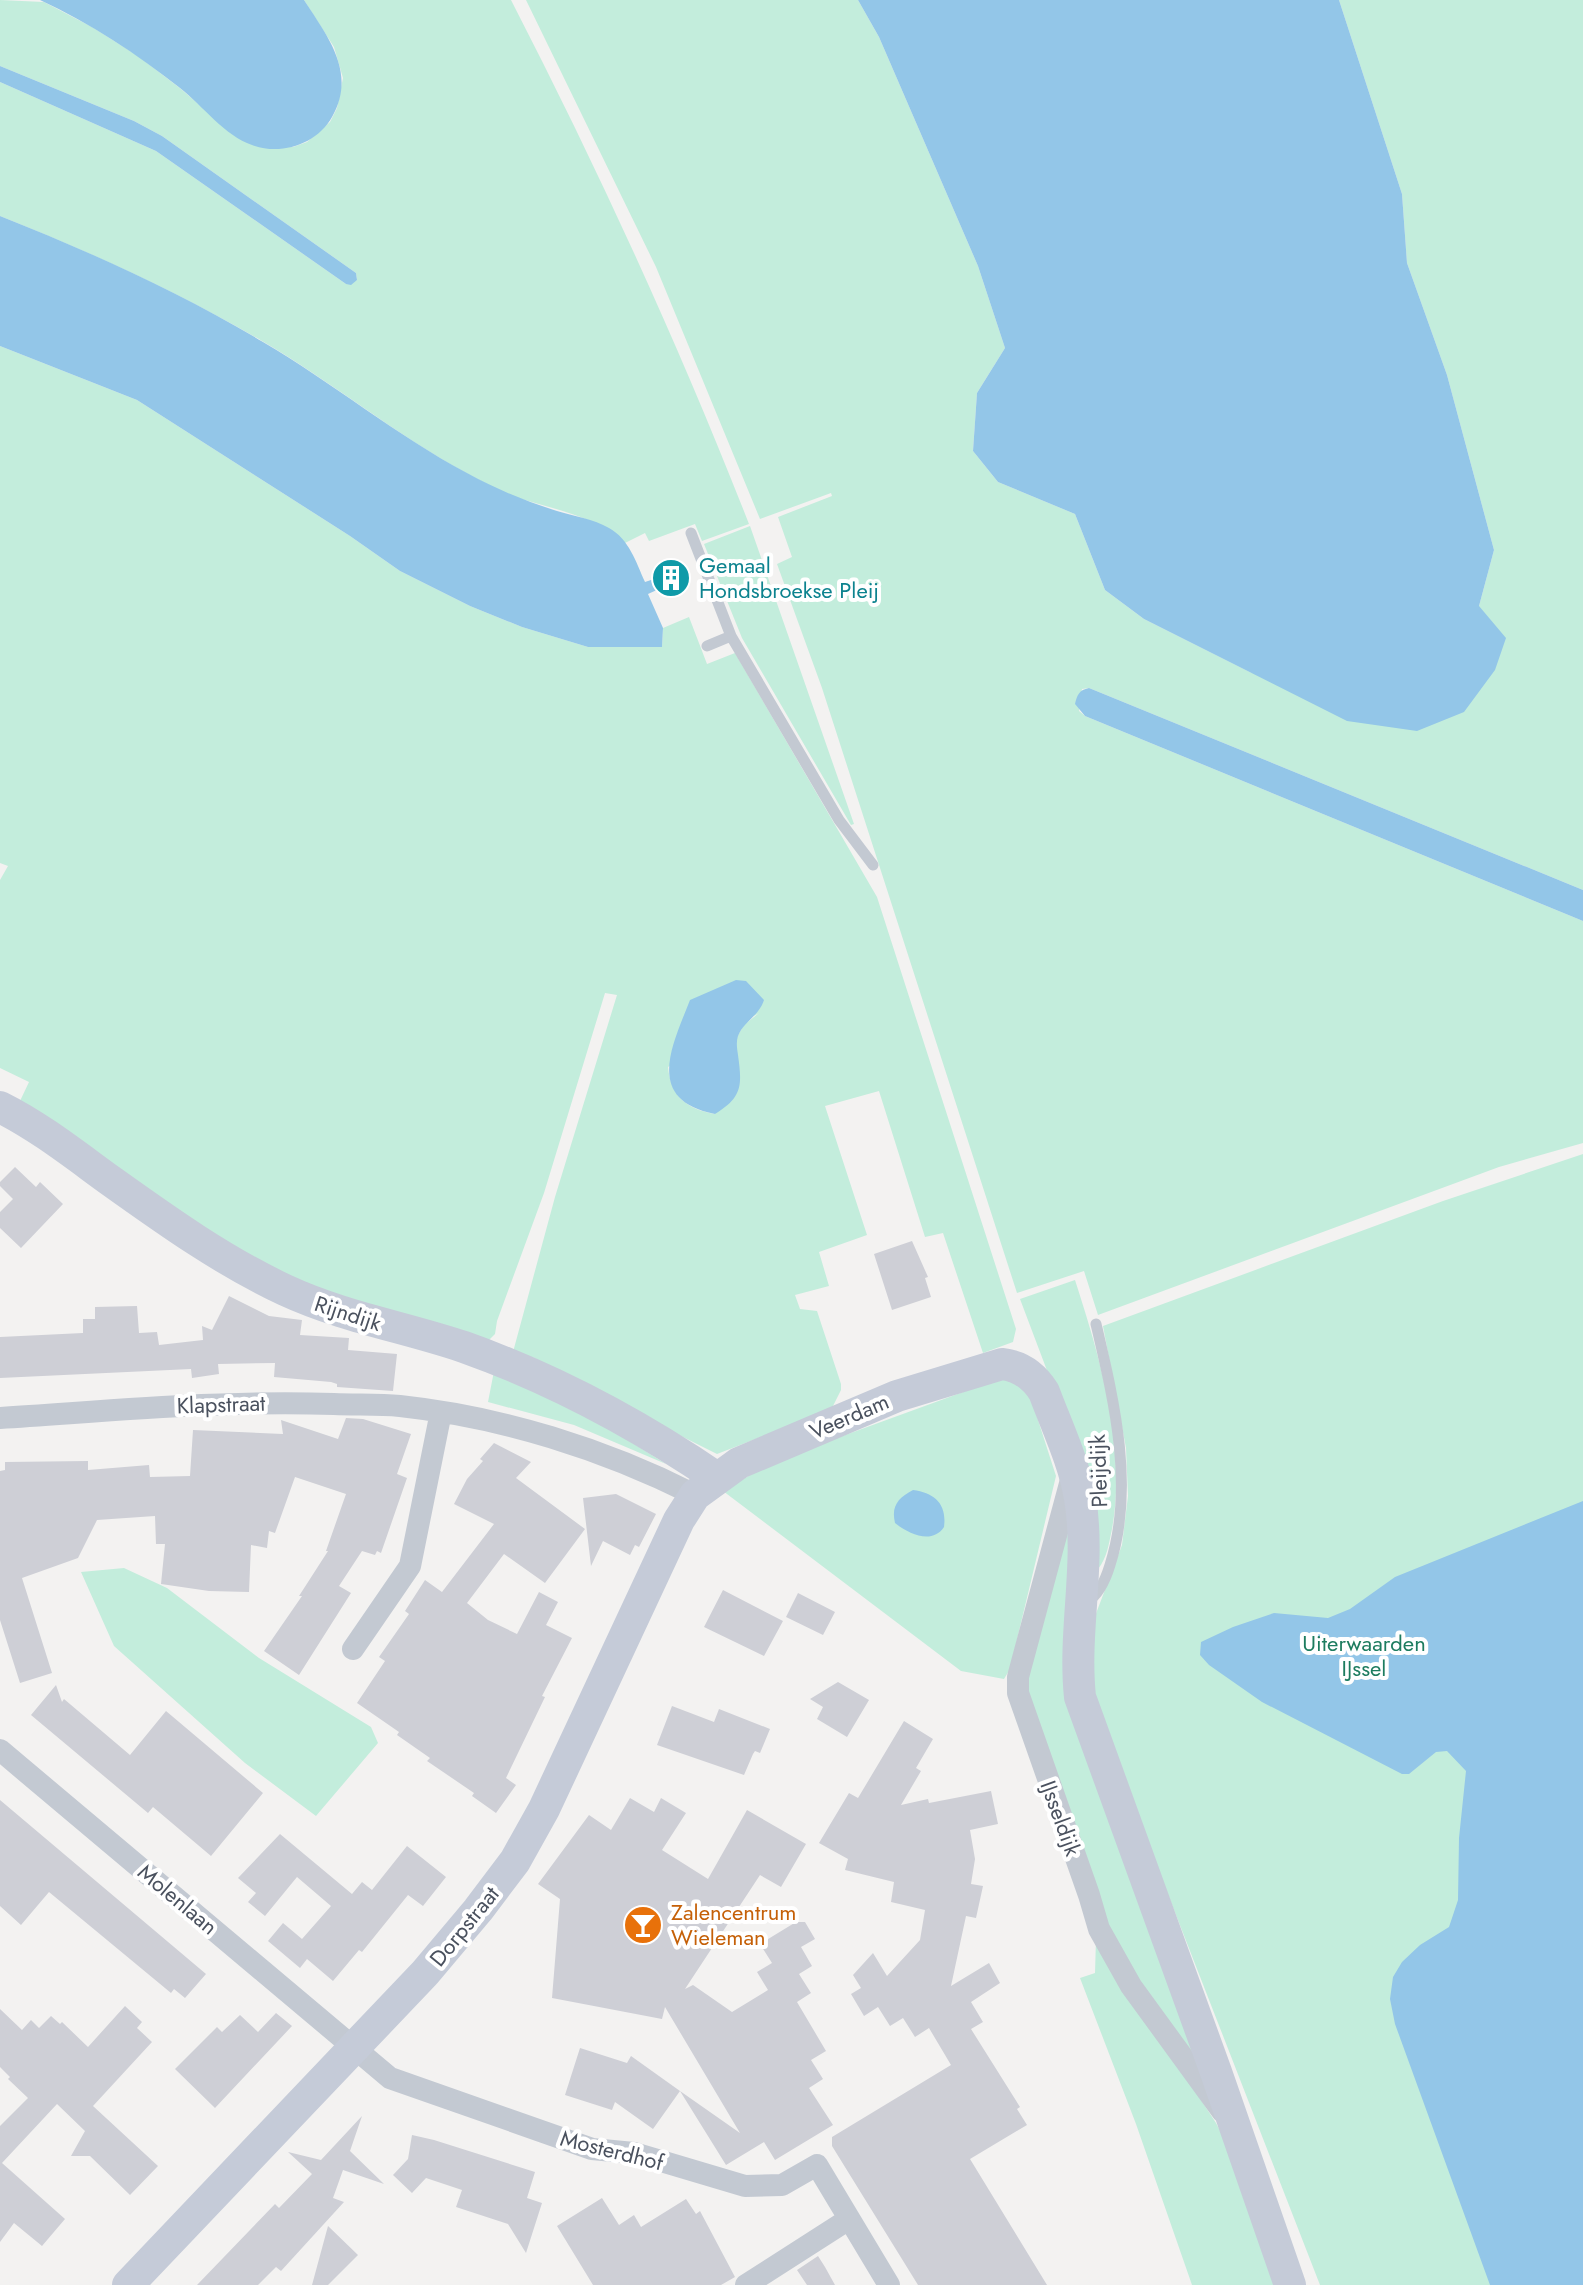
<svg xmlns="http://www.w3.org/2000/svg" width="1583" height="2285" font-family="Jost,sans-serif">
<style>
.green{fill:#c3eddc;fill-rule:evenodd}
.water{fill:#93c6e8}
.building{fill:#cecfd6}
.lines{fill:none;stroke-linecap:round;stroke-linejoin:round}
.lane{stroke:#c3c9d2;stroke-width:11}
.street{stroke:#c3c9d2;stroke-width:22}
.secondary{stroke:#c5cbd8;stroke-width:32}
.labels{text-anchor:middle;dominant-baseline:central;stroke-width:8;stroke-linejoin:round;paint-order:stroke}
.culture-label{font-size:22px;fill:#0d838f;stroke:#fff;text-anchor:start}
.street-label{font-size:22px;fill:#4a515e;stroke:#fff}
.park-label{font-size:22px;fill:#1d7c5f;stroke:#fff}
.food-label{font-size:22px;fill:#c56008;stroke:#fff;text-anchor:start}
</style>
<rect width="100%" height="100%" fill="#f3f2f1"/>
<path class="green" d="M0,0L44,2L92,27L138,56L181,89L235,136L293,147L307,142L330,122L337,108L343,78L334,47L304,0H511C599,171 679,345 749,524L702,541L695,524L649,541L645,533L625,543C597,516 552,509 515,497C498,491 482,481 466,473C395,434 332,382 262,341C178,292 90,252 0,216V82L156,151L346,284L357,280L356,273L162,136L134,121L0,66Z
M526,0H858L879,37L978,266L1005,348L977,393L973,451L998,482L1075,514L1105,590L1144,619L1252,673L1479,606L1494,550L1447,375L1407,263L1402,194L1339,0H1583V890L1089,688L1082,689L1079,711L1085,716L1583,921V1143L1499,1167L1098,1315L1084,1271L1017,1293L822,688L777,564L792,557L778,517L832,496L831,493L760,519L656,267Z
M0,346L137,400L350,536L400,571L470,606L522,627L588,647H662L663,628L689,617L707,664L735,653L877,897L1016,1329L1013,1342L983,1353L943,1233L925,1237L879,1091L825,1106L867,1235L819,1252L829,1286L795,1295L800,1309L817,1311L841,1384V1390L831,1410L717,1454L559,1375L535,1358L513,1352L555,1197L617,995L605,993L544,1193L497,1321L495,1334L487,1342L298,1284L239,1254L20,1101L29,1082L0,1068V880L8,866L0,863ZM759,1013L744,1025L738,1035L715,1114C687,1109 671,1097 668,1067Z
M750,526L854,824L851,825L742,638L704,544Z
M1583,1154V2285H1320L1097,1712L1089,1632L1122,1545L1128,1496L1126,1448L1103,1326L1443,1201Z
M1075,1280C1100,1358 1127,1447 1112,1529C1109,1543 1107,1558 1098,1569L1057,1397L1020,1299Z
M495,1366L537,1383L666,1464L574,1425L488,1402Z
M1007,1376L1029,1392L1056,1476L1010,1669L1004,1679L961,1671L723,1491L774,1461Z
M1070,1505L1067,1666L1205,2074L1117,1951L1032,1717L1027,1677Z
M124,1568L167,1588L259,1658L371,1727L378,1743L316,1816L245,1763L114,1646L81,1572Z
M1096,1939L1216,2123L1230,2150L1278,2285H1192L1136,2124L1080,1978L1095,1973Z"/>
<path class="water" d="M40,0H304C328,37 357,73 332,117C317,144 281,156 252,145C225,136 203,106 180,88C137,54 90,23 40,0Z
M858,0H1339L1402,194L1407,263L1447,375L1494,550L1479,606L1506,638L1495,670L1464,712L1417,731L1347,721L1144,619L1105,590L1075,514L998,482L973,451L977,393L1005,348L978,266L879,37Z
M0,66L134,121L162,136L356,273L357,280L351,285L346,284L156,151L0,82Z
M0,216C91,252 179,292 263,342C333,383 396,435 467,473C496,489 525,501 557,511C573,516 594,519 609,528C629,539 636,562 645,582L654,579L659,589L648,594L663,628L662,647H588L522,627L470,606L400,571L350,536L137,400L0,346Z
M1089,688L1583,890V921L1085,716L1075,704C1077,695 1079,690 1089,688Z
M736,980L746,981L764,1000C759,1016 744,1021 738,1036C736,1042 737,1048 738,1055C742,1085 743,1097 715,1114C644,1100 672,1046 690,1000Z
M913,1490C935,1493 947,1504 944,1527C932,1545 909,1534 895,1523C891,1506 898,1498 913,1490Z
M1583,1501V2285H1490L1395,2024L1390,1999L1393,1977L1402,1962L1420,1945L1449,1927L1458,1900L1459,1838L1466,1771L1447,1751L1436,1752L1409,1774H1402L1262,1702L1209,1665L1200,1655L1201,1642L1233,1627L1274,1613L1328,1618L1350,1609L1395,1577Z"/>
<path class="building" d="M679,560L689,586L663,596L653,570Z
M15,1167L36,1187L40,1182L63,1204L21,1248L0,1228V1212L13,1199L0,1186V1182Z
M912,1241L928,1277L925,1278L931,1297L892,1310L874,1254Z
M229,1296L269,1316L302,1320L300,1335L349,1338L348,1350L397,1354L393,1391L337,1387V1384L331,1382L274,1377L275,1363L218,1364L219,1374L192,1378L191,1369L0,1378V1337L83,1333V1319H95V1307L137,1306L139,1333L157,1332L159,1345L203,1340L202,1326L212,1330Z
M346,1418L363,1419L411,1434L397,1474L407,1478L381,1553L377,1551L375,1555L362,1551L339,1586L351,1593L299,1675L264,1651L302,1596H299L328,1551H326L346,1494L295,1477L275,1533L269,1531L267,1548L251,1545L249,1592L209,1591L161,1584L165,1544H156L155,1516L97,1520L78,1558L22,1578L52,1673L20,1683L0,1620V1471L5,1470V1462L88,1461V1470L149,1465L150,1477L190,1476L193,1430L283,1434L281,1420L338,1439Z
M494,1443L531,1462L516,1478L585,1529L545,1583L504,1554L467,1603L488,1620L517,1634L539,1592L558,1602L546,1625L572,1638L542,1696L545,1697L506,1778L516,1785L496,1813L472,1796L474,1793L427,1761L430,1758L397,1735L399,1732L357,1703L385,1661L379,1657L409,1614L405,1611L425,1580L442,1592L494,1524L454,1504L467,1479L483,1461L480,1459Z
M616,1494L656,1514L639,1547L635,1545L630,1555L603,1541L591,1566L583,1498Z
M723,1590L783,1621L764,1656L704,1627Z
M798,1593L835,1612L823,1635L786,1617Z
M838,1682L869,1700L847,1737L817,1719L823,1707L810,1699Z
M56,1685L62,1702L64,1699L130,1755L166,1711L263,1793L211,1856L153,1807L148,1813L31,1715Z
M672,1706L714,1722L719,1709L770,1729L760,1753L755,1751L753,1754L744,1775L657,1745Z
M904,1721L933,1739L916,1768L921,1771L901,1805L928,1799L929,1803L991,1791L998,1824L970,1830L975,1859L971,1884L983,1886L976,1918L966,1916L951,1986L989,1963L1000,1983L971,2002L983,2022L971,2029L1020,2107L1017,2109L1027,2125L970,2159L1047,2285H918L832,2146V2137L951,2065L929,2028L915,2037L903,2018L890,2026L878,2007L864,2016L851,1994L861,1988L853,1975L873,1953L887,1976L920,1940L925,1910L891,1902L894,1882L845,1870L848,1859L819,1843L849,1793L858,1798Z
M630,1798L654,1812L661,1798L686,1813L662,1850L708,1879L747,1810L806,1844L781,1887L760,1875L685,1989L693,1985L732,2012L768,1990L757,1972L772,1963L760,1944L796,1922H805L815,1939L801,1947L812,1966L799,1974L811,1993L797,2002L826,2051L811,2060L823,2079L809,2088L833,2125L775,2160L764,2142L726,2165L680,2091L740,2133L665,2007L662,2019L552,1998L560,1899L538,1884L589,1815L611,1830Z
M0,1800L206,1974L185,1998L174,1989L171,1993L49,1892L21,1925L0,1906Z
M280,1834L352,1894L362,1882L372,1890L407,1846L446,1877L423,1906L408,1895L362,1952L359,1950L333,1981L307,1959L300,1968L268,1941L283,1923L302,1939L331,1906L297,1877L265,1916L248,1902L256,1893L238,1878Z
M125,2006L142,2022L137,2028L152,2042L93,2106L158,2166L130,2195L90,2156H71L85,2131L57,2104L2,2163L65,2219L42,2246L14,2223L0,2242V2126L28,2098L8,2079L10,2077L0,2067V2009L22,2030L31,2020L39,2028L51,2016L60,2024L62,2022L88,2047Z
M276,2013L292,2026L215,2108L175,2069L217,2027L222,2032L240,2015L258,2032Z
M580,2048L627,2063L631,2056L680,2091L653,2129L615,2102L612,2110L565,2095Z
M362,2116L350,2151L384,2184L343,2170L333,2198L344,2202L281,2271L276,2267L258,2285H197L275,2204L279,2208L312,2174L288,2152L321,2160Z
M412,2135L434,2140L535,2172L527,2198L542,2203L526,2253L508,2224L456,2207L462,2190L426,2178L412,2193L393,2175L408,2159Z
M602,2198L619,2225L634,2215L641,2227L686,2199L696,2214L700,2211L735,2277L721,2285H593L557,2226Z
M328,2226L358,2255L328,2285H312Z
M818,2256L825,2267L835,2285H807L797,2270Z"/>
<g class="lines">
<path class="lane" d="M691,533L731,636L839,820L873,865
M707,646L731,636
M1088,1601C1100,1594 1106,1578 1110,1565C1135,1487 1114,1401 1096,1324"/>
<path class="street" d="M0,1418C111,1411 222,1400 334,1404C356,1405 378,1404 400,1406C502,1417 604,1449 695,1495
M1072,1476L1018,1677V1693L1089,1895L1099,1929L1131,1986L1222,2111
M353,1649L410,1566L441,1412
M0,1750L390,2078L592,2149L634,2153L745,2186L782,2185L817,2165L889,2285
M746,2285L849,2219"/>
<path class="secondary" d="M0,1107C40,1127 75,1155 111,1181C167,1221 223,1261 285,1290C343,1317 405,1327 464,1347C554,1379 639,1425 717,1478
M128,2285L425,1973L478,1910L515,1861L544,1809L679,1520L695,1495L739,1463L897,1396L1002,1364C1021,1366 1034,1376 1044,1392C1057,1427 1074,1462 1080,1498C1091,1564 1073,1631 1080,1697L1216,2072L1290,2285"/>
</g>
<defs>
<symbol id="building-disc" viewBox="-11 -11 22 22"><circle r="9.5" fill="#0f9aa8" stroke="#fff"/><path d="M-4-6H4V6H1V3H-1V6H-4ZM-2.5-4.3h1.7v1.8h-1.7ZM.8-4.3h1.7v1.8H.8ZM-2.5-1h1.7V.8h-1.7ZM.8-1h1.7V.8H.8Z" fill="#fff"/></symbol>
<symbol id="bar-disc" viewBox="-11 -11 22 22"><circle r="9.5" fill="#e8710a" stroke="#fff"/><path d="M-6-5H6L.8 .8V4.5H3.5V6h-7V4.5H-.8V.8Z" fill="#fff"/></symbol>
</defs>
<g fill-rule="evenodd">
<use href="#building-disc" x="649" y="556" width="44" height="44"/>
<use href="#bar-disc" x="621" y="1903" width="44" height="44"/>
</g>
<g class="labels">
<g class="culture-label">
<text x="699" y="565">Gemaal<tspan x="699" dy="25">Hondsbroekse Pleij</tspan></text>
</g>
<g class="street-label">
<text transform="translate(348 1313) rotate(18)">Rijndijk</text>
<text transform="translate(221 1404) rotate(-2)">Klapstraat</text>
<text transform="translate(849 1416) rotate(-23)">Veerdam</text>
<text transform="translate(1098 1471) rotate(-92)">Pleijdijk</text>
<text transform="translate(1061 1818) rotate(70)">IJsseldijk</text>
<text transform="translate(178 1899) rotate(40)">Molenlaan</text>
<text transform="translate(464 1926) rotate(-51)">Dorpstraat</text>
<text transform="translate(612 2150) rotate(14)">Mosterdhof</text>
</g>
<g class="park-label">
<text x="1364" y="1643">Uiterwaarden<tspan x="1364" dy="25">IJssel</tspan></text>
</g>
<g class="food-label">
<text x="671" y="1912">Zalencentrum<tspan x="671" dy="25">Wieleman</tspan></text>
</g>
</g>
</svg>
